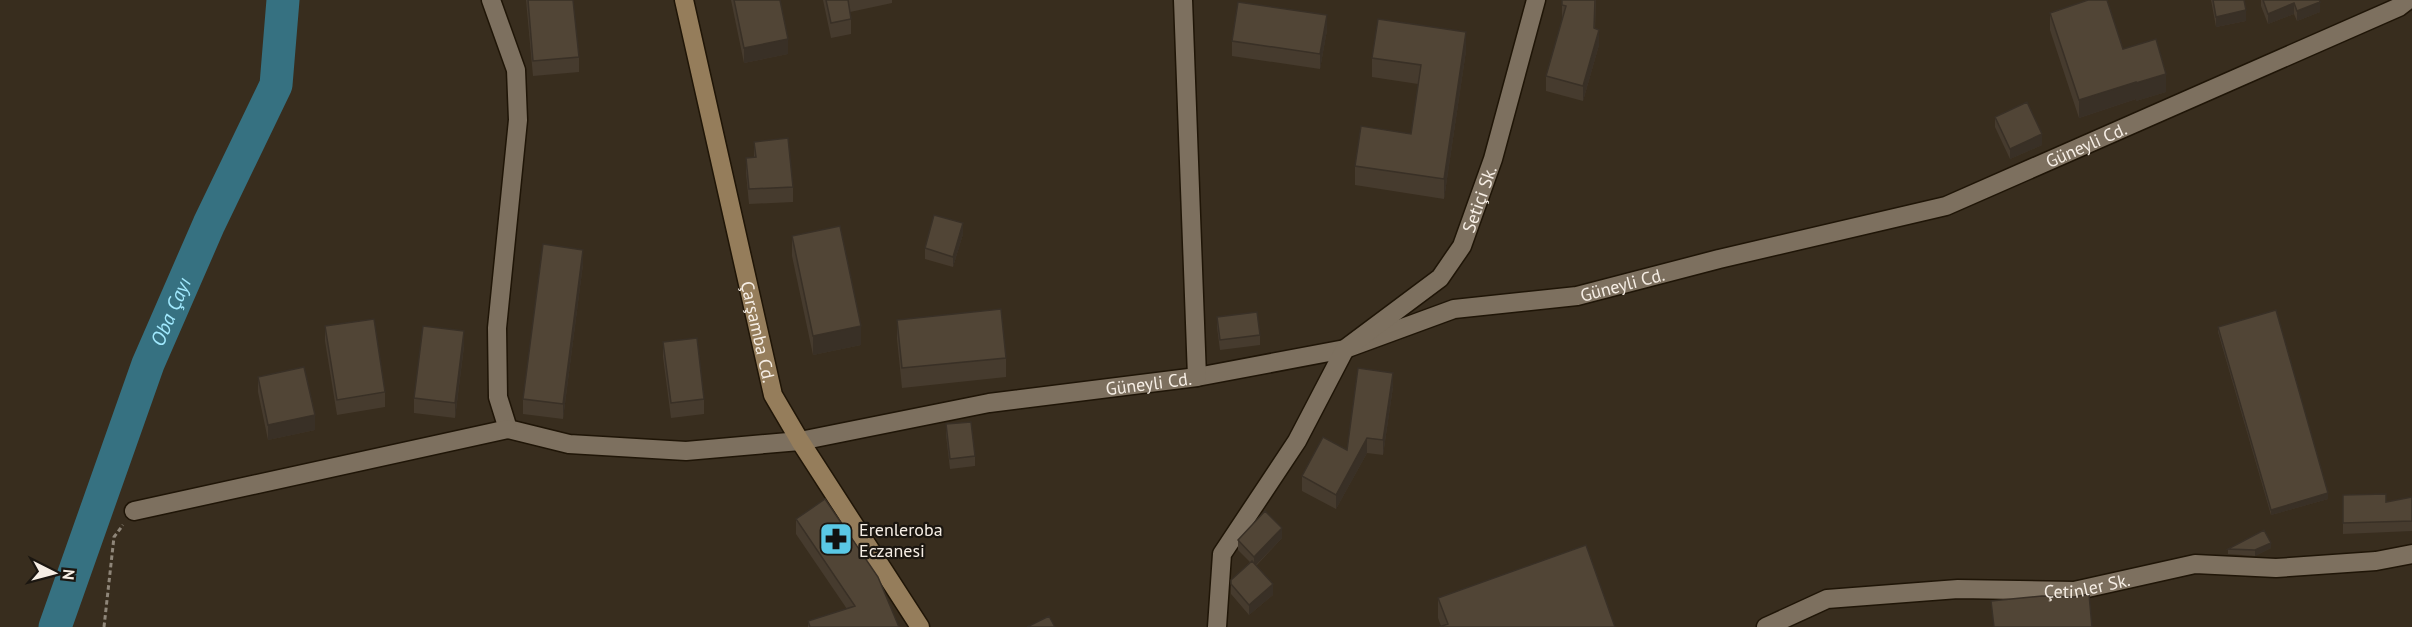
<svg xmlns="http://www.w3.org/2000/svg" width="2412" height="627" font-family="'PT Sans',sans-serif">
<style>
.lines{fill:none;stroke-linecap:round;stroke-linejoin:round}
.river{stroke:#367181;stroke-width:33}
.street-casing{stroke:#1f1507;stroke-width:21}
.secondary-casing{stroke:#1f1507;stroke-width:21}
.path{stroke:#8f8679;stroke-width:3;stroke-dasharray:4.5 3;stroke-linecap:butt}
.street{stroke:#7d705f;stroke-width:18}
.secondary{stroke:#957d5b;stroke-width:18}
.wall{fill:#463b2e}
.shaded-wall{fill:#393026}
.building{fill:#514536;stroke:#393026;stroke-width:1.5}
.labels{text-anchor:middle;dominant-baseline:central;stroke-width:4.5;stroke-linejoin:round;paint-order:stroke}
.street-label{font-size:18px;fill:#f6eee5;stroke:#1b1610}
.poi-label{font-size:18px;fill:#f6eee5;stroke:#1b1610;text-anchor:start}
.water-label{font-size:20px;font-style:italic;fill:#a1e9fe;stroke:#1b1610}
</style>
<rect width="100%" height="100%" fill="#382d1e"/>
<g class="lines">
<path class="river" id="s1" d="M55,627L148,364L209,224L276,85L283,0"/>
<defs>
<g id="street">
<path id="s2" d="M491,0L516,70L518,120L497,328L498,397L508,429L569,444L686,451L800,441L989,403L1197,377L1345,349L1454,309L1577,296L1719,259L1946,206L2399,7L2408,0"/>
<path d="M1183,0L1197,377"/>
<path d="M134,511L508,429"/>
<path id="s3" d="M1217,627L1222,554L1297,441L1345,349L1440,278L1462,246L1493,159L1536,0"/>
<path id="s4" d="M1766,627L1827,599L1958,589L2074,591L2195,564L2276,568L2376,561L2412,554"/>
</g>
<g id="secondary">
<path id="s5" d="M684,0L773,395L800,441L920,627"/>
</g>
</defs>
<use href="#street" class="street-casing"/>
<use href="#secondary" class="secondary-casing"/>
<path class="path" d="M104,627L114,537L123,525"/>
<use href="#street" class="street"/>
<use href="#secondary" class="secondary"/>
</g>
<path class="wall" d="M526,0H573L579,57V72L533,76Z
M731,0H780L788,54L744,63Z
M823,0H892V3L850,12L851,19V34L831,38Z
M1562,0H1596L1595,29L1599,45L1583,101L1546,91V76L1562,20Z
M2211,0H2244L2246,21L2216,27Z
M2261,0H2319L2320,12L2297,21L2294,14L2268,24L2261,6Z
M2050,13L2123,49L2166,92L2136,101V99L2079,118L2050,30Z
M1327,30L1320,69L1232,56V41Z
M1466,51L1444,199L1355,185V166L1411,134L1418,84L1372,77V58Z
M1995,117L2042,145L2010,159L1995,127Z
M754,142L793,187V202L749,204L746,173V158L754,157Z
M963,234L953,267L925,259V248Z
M792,236L861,345L813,355L792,256Z
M583,264L563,419L523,414V399Z
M1217,317L1260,335V345L1220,350L1217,327Z
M897,320L1006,358V377L902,388L897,339Z
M325,326L385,392V407L337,415L325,341Z
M2218,327L2328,499L2271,515L2218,332Z
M663,342L704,399V414L671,418L663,357Z
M464,346L455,418L414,413V398Z
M258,377L315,430L268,440L258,392Z
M1393,387L1383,455L1367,453L1336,509L1302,491V476L1347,450Z
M946,424L975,456V466L950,469L946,435Z
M2343,495L2386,502L2412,497V531L2343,534Z
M796,519L899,627H808V621L847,609L796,534Z
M1282,538L1256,566L1273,595L1249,615L1231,594V580L1250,562L1238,550V540Z
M2271,548L2255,556L2228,554V549Z
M1438,598L1615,627L1441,626L1438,618Z"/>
<path class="shaded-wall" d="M2320,2V12L2297,21V11Z
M2294,3V14L2268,24V14Z
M2246,10V21L2216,27V17Z
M1327,15V30L1320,69V54Z
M1599,30V45L1583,101V86Z
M1466,32V51L1444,199V179Z
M788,39V54L744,63V48Z
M2166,74V92L2136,101V83Z
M2136,82V99L2079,118V100Z
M2042,134V145L2010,159V149Z
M963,223V234L953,267V257Z
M583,250V264L563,419V404Z
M861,326V345L813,355V336Z
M464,331V346L455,418V403Z
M1393,373V387L1383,455V440Z
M315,415V430L268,440V425Z
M1367,438V453L1336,509V495Z
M2328,493V499L2271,515V510Z
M1282,528V538L1254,567V557Z
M2271,543V548L2255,556V550Z
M1273,584V595L1249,615V605Z"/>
<path class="building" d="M528,0H573L579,57L533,61Z
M734,0H780L788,39L744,48Z
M826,0H848L851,19L831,23Z
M1562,0H1595L1594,28L1599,30L1583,86L1546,76L1566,6L1562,5Z
M2088,0H2107L2123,49L2156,39L2166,74L2136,83V82L2079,100L2050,13Z
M2213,0H2244L2246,10L2216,17Z
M2263,0H2319L2320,2L2297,11L2294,3L2268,14Z
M1238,2L1327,15L1320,54L1232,41Z
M1378,19L1466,32L1444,179L1355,166L1361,126L1411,134L1421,65L1372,58Z
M2027,102L2042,134L2010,149L1995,117Z
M788,138L793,187L749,189L746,158L756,157L754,142Z
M934,215L963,223L953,257L925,248Z
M840,226L861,326L813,336L792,236Z
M543,244L583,250L563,404L523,399Z
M1001,309L1006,358L902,368L897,320Z
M2276,310L2328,493L2271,510L2218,327Z
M1257,312L1260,335L1220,340L1217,317Z
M374,319L385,392L337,400L325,326Z
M423,326L464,331L455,403L414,398Z
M697,338L704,399L671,403L663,342Z
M304,367L315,415L268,425L258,377Z
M1358,368L1393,373L1383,440L1367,438L1336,495L1302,476L1323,437L1347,450Z
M971,422L975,456L950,459L946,424Z
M2386,494V502L2412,497V521L2343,523V495Z
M825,499L878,577L899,627H810L808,621L855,606L796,519Z
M1265,511L1282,528L1254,557L1238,540Z
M2264,530L2271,543L2255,550L2228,549Z
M1586,545L1615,627H1439L1448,624L1438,598Z
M1252,561L1273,584L1249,605L1231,584V580Z
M2089,594L2092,627H1994L1991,601L2042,596L2074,597Z
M1049,616L1055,627H1027Z"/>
<defs>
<symbol id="pharmacy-square" viewBox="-11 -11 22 22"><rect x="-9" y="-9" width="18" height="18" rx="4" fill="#5ac8e5" stroke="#1b1610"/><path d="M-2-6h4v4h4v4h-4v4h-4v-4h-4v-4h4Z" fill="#111"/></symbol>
</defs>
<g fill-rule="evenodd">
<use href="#pharmacy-square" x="817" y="520" width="38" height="38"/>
</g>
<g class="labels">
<g class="street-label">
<text stroke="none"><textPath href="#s2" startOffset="2056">Güneyli Cd.</textPath></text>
<text stroke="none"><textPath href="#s3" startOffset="520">Setiçi Sk.</textPath></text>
<text stroke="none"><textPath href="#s2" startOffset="1570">Güneyli Cd.</textPath></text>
<text stroke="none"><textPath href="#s5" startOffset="340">Çarşamba Cd.</textPath></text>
<text stroke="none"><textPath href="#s2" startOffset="1084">Güneyli Cd.</textPath></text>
<text stroke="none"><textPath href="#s4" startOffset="328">Çetinler Sk.</textPath></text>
</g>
<g class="poi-label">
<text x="859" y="529">Erenleroba<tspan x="859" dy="21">Eczanesi</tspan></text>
</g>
<g class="water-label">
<text stroke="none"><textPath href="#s1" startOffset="336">Oba Çayı</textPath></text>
</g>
</g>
<g transform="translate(54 573) rotate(96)" stroke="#1b1610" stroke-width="4.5" paint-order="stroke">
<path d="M0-4.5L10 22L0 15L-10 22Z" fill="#f6eee5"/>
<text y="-9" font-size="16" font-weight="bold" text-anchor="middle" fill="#f6eee5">N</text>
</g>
</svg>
